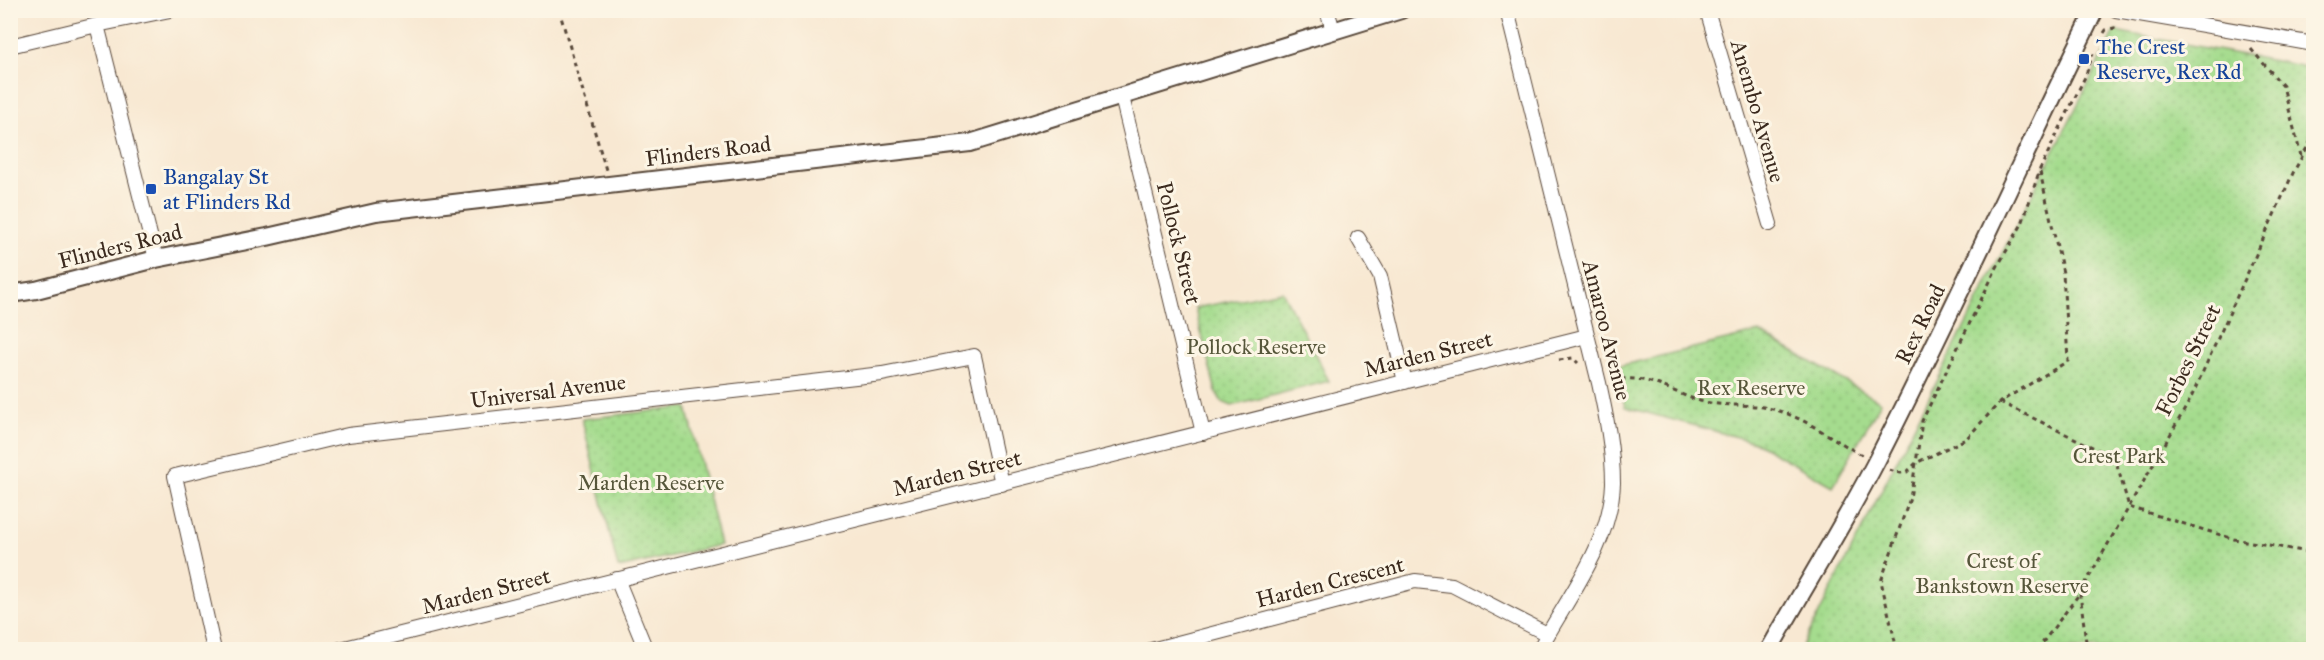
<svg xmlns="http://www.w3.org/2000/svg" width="2324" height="660" font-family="'IM FELL Great Primer',serif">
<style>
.grass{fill:url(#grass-dots);stroke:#708356;stroke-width:1.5}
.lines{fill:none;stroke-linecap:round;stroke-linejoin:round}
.minor-casing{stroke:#574639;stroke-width:16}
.tertiary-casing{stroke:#574639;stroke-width:20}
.path{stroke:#574639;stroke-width:3;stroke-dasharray:4.5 4.5;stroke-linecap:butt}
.minor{stroke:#fff;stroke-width:14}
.tertiary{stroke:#fff;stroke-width:16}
.transit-dot{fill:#1a4fb4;stroke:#fcf5e5;stroke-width:2}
.labels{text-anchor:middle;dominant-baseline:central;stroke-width:6;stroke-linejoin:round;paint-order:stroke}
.transit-label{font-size:22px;fill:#164399;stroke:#fcf5e5;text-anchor:start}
.street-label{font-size:22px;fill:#3b2a1e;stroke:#fcf5e5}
.park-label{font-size:22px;fill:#56563a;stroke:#fcf5e5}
</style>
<defs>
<pattern id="grass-dots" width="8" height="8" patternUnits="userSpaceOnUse" patternTransform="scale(1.5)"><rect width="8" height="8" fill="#a5dc8e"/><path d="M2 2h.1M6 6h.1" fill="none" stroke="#8fbd7a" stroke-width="1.8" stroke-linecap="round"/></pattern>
</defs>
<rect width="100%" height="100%" fill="#fcf5e5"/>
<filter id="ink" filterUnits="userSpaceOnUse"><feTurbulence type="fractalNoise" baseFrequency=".0167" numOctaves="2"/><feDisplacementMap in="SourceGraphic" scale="12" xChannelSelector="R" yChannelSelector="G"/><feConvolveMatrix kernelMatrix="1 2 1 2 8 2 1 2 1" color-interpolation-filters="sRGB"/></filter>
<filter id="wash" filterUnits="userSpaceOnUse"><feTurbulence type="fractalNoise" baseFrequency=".008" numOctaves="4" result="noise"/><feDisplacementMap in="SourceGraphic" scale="24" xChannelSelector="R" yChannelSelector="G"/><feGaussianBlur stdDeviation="1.35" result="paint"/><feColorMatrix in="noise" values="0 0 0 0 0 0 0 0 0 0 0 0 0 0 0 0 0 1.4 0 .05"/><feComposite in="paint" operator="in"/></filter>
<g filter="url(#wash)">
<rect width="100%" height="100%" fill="#f8e8d2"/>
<path class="grass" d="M2115,31L2313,68V649H1801Z
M1282,291L1329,381L1232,406L1222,402L1216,392L1195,308Z
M1759,332L1881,402L1833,486L1755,442L1625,407L1615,367Z
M687,407L720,545L618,568L582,419Z"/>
</g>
<g filter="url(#ink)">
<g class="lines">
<defs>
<path id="minor" d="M1327,10L1333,30
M1507,10L1599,383C1606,415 1613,449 1613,483C1611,544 1567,598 1539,650
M1707,10L1770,224
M2116,10L2314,44
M97,25L156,259
M10,46L97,25L170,10
M1122,97L1203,433
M1358,238L1380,276L1405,382
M617,579L646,650
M214,650L175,476L348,435L882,374L974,356L1002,484
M337,650L1587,336
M1151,650L1415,581L1452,585L1547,634"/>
<path id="tertiary" d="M10,294L36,290L156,259L267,237L376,212L970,143L1401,10
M1769,650C1805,586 1844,524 1877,460C1953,312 2021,160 2095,10"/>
</defs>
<use href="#minor" class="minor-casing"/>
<use href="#tertiary" class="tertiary-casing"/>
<path class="path" d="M559,10L606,170
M2104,33L2106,30L2119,27
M2251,49L2283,86L2301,156
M1559,360L1573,358L1578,363
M1612,380C1650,374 1667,391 1700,401C1722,407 1746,403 1768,408C1802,415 1832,439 1862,455
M2000,402L2115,458L2129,507L2234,539L2314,553
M1889,470L1901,473L1907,472L1916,463L1922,421L1996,269L2022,224L2040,169L2085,77L2093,54
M2080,593L2087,650
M1897,650L1881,581L1910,498L1916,463L1966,439L2000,402L2068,361L2063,273L2040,172
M2037,650L2080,593L2190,400L2293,173L2314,135"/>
<use href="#minor" class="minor"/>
<use href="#tertiary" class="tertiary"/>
</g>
</g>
<g class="transit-dot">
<rect x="2078" y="53" width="12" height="12" rx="3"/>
<rect x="145" y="183" width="12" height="12" rx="3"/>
</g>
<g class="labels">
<g class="transit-label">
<text x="2096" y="46">The Crest<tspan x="2096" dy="25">Reserve, Rex Rd</tspan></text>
<text x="163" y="176">Bangalay St<tspan x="163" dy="25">at Flinders Rd</tspan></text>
</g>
<g class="street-label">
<text transform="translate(1758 111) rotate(74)">Anembo Avenue</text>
<text transform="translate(708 151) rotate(-7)">Flinders Road</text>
<text transform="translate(1179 243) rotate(76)">Pollock Street</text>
<text transform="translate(120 246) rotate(-14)">Flinders Road</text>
<text transform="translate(1920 324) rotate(-64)">Rex Road</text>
<text transform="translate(1607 330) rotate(76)">Amaroo Avenue</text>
<text transform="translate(1428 354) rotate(-14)">Marden Street</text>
<text transform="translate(2188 360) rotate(-64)">Forbes Street</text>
<text transform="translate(548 391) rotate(-7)">Universal Avenue</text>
<text transform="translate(957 473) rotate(-14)">Marden Street</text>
<text transform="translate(1330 582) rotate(-14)">Harden Crescent</text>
<text transform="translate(486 591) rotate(-14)">Marden Street</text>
</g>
<g class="park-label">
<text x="1256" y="346">Pollock Reserve</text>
<text x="1751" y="387">Rex Reserve</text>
<text x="2119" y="455">Crest Park</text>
<text x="651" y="482">Marden Reserve</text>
<text x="2002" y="560">Crest of<tspan x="2002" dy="25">Bankstown Reserve</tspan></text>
</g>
</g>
<rect width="2324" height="660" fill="none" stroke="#fcf5e5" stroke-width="36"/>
</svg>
